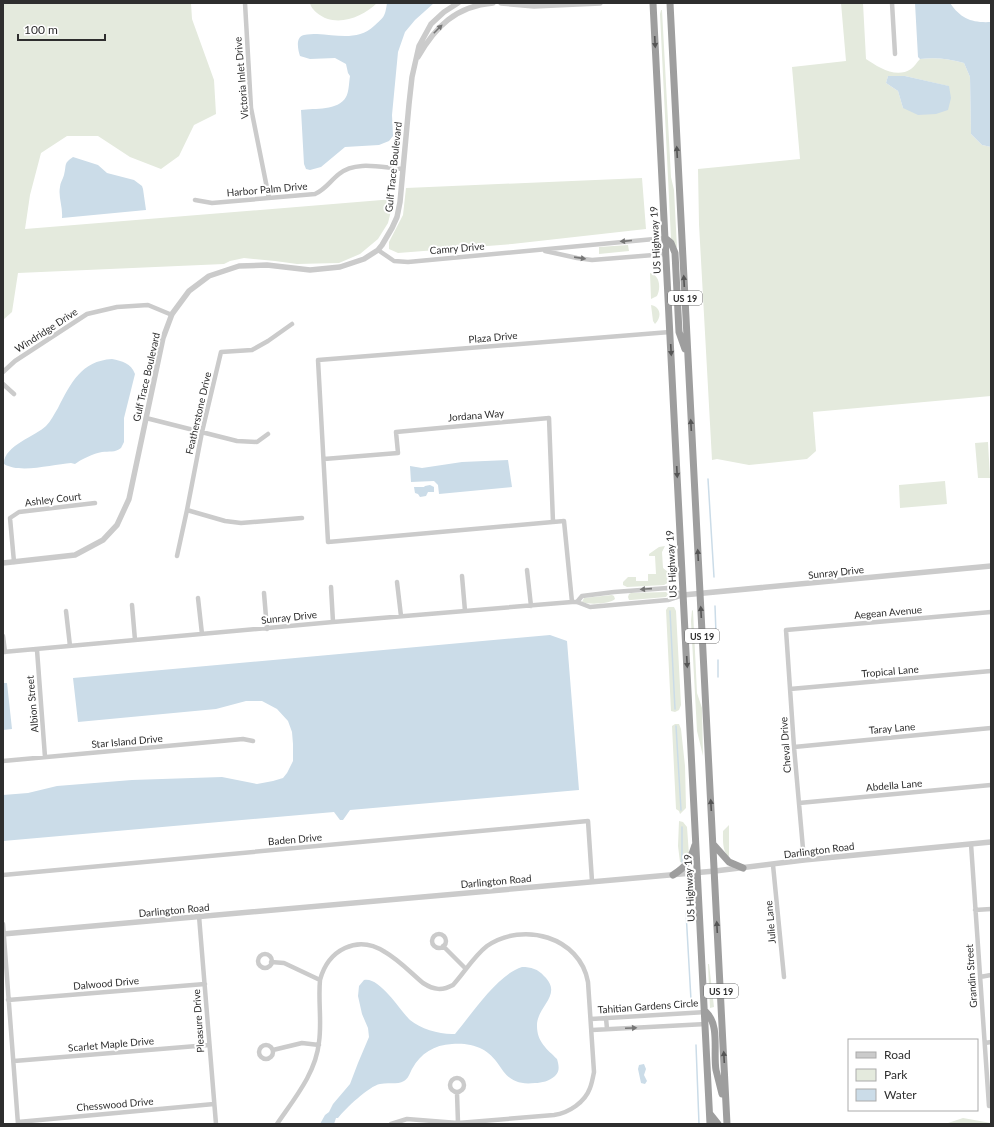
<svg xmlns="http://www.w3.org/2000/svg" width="994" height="1127" font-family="Lato,sans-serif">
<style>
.green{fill:#e4eadd;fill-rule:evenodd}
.water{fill:#cbdce8}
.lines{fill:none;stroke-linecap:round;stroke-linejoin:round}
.stream{stroke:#cbdce8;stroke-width:1.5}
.minor{stroke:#cbcbcb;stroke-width:4.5}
.tertiary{stroke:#cbcbcb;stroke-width:5.5}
.trunk{stroke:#9e9e9e;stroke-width:7}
.oneway{fill:#757575}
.oneway2{fill:#555}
.labels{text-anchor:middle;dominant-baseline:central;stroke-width:4;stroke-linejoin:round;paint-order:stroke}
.shield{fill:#fff;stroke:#6d6d6d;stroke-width:1}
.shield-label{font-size:9px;font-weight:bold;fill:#2e2e2e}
.street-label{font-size:10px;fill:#2e2e2e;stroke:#fff}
</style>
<rect width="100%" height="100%" fill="#fff"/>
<path class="green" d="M3,3H191L192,19L214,80L216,114L194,125L179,156L161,169L130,157L98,136H67L41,153L30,195L25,229L394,199L388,223L378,239L360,254L339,263L297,264L275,261L244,258L230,261L224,264L18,273L12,312L3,320Z
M310,3H377C362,18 335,28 317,13C314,10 311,8 310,3Z
M841,3H863L866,59C878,67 896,79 911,69C914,67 917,62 920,59C936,57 949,59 964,63L970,77L971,134L982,145L991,147V396L813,412L816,451L807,459L749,465L717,459L712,460L699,224L698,169L800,159L792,67L846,61ZM888,76H905L948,86L903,108L898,91L886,83Z
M661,10H662L671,177L674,190L677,248L671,239L660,14Z
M642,178L646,229L512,244L398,253L389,249V242L403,215L406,188Z
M628,245L629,251L599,254V247Z
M650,273C660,275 661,288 657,296L651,299Z
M651,305C661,307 662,317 655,324L653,321Z
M988,442L990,478H978L975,443Z
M945,481L947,504L900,508L899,485Z
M665,546L662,552L663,568L668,572L669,582L664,585L627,587L623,585V582L628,577H636V581H648V574H656L655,556H649V554L659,547Z
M666,592L668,594L666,597L631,600H629L628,597L629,594L631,593Z
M612,595L614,596L615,599C611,604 588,605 582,602L584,598Z
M668,607H674L676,611L681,705L679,710L675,712L671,711L666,610Z
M692,610L693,611L697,693L702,708L703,756L697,731L691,621Z
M675,724H679L681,729L685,766L686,808L680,814L679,811L676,809L672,726Z
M679,821L683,822L687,827L689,855L684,863L680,862L678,846Z
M729,825V857C722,851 723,840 723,831Z
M708,964H709L714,1007L710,1008Z
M963,1118L991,1123V1124H945Z"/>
<path class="water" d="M387,3H434L415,20L405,32L398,52L392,115L393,136L389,141L379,145L345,147L321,167L310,170L306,169L304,164L301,110C315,108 338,111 346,97C349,92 349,82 350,76L348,73L346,64L335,58L310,59L300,56C298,50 295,37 304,35C308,34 313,34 317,34C337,35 358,41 374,26C384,17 385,17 387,3Z
M915,3H950C961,19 972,23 991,22V147L982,145L971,134L970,77L964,63C949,59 936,57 920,59L918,57Z
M888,76H905L949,86L951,98L948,110L936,114L918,115L903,108L898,91L886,83Z
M73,157L98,165L107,173L134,180L142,186L143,189L146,210L62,218C63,207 58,197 60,187C60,183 63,179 64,175C67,164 63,164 73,157Z
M112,359C122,361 131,363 135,374L124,418V442L121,448C115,453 109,451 102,452C94,453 80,460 75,464L71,463C54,464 20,474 4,464C3,446 36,436 46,426C51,421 54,414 58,408C71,383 81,361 112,359Z
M508,460L512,487L439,494L438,485L434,481L411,482L410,466L422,468L462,462Z
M430,485L434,487V492H428L426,496L420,497L418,494L415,493L414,487H424L425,486Z
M550,635L567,641L579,790L350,810L343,820H340L334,812L3,841V795L28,793L57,786L132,780L222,777L257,784L273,781L283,778L287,773L293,761V744L292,732L288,721L277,709L262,701H246L216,709L78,722L73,678Z
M3,683H7L12,729L3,730Z
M522,967C531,967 538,969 544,976C564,995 536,1007 537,1026C537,1042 547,1049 557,1059C559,1066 560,1071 555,1076C549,1081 542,1083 535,1083C500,1087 505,1061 482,1049C473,1044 461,1043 452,1044C434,1045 421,1053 412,1069C410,1073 408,1079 404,1081C397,1085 388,1082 380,1084C369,1086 345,1109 338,1118H336L334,1124H320L325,1115L329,1112L333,1104L350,1084L358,1063L369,1037L368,1028L362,1014L358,996L359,986L364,980C379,976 400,1010 410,1020C421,1029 441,1035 455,1034C471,1015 498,974 522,967Z
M644,1064L646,1069L644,1075L647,1081L645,1084L641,1083L638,1069L639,1065Z"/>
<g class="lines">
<path class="stream" d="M708,479L714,577
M715,606L716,634
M670,611L675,709
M718,660V677
M676,726L681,810
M682,827V862
M686,912L691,1000
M696,1045L699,1124"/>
<path class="minor" d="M245,3L251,108L269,198
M892,3L895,54
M195,200L212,203L315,194C326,189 330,181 339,174C356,160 383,168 403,169
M378,250L394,261L408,262L665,238
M545,251L577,258L592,260L666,254
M3,372L15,361L87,314L117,307L148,305L172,315
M3,384L14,394
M146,418L237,441L257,442L268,434
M324,459L398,453L396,432L549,418L553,522
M187,510L225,521L241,523L302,518
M177,556L187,510L202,432L221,352L252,350L268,341L292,324
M14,562L10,518L19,512L95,503
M527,570L531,606
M462,576L465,611
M397,582L401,616
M331,587L333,622
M264,593L267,629
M198,598L202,634
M572,602L564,521L328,542L318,360L670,332
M577,602L582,596L614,592L668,588L683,595
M132,605L135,640
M66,611L70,646
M3,636L5,652
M37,650L45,757
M3,652L333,622L572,602H577L590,607L668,600L683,595
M790,689L991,671
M794,747L991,728
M3,761L243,739L253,741
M799,803L991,785
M971,844L989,1106H991
M804,860L794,747L786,630L991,612
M773,865L784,977
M3,875L588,821L592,881
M975,910L991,909
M199,916L216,1124
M3,924L18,1124
M432 941a7 7 0 1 1 14 0a7 7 0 1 1-14 0Z
M443,946L466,969
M258 961a7 7 0 1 1 14 0a7 7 0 1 1-14 0Z
M271,962L284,963L320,980
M980,977L991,975
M8,1000L205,984
M606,1018L607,1029
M591,1019L706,1012
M592,1030L706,1024
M985,1043L991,1042
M259 1052a7 7 0 1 1 14 0a7 7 0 1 1-14 0Z
M273,1050L302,1043L319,1045
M14,1061L209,1045
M450 1085a7 7 0 1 1 14 0a7 7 0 1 1-14 0Z
M457,1093L458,1123
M18,1122L214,1104
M277,1124C294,1099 316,1073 319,1042C322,1022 318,1001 320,980C328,950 357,934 385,952C399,960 411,973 423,983C434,990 442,991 453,985C464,973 474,956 487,946C523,921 580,937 588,982L594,1072C593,1077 592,1083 590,1088C585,1102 569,1113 554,1115L458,1123L407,1119L391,1124"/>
<path class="tertiary" d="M501,3L534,6L600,3
M418,57C435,27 456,6 493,3
M3,563L75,555L103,540L117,525L129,499L163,338L172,314L189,291L209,276L239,266L267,265L310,270L340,267L364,259L378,250L382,245L392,228L397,217L400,202L409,104L412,77L419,46L431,24L444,12L458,3
M683,595L991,566
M3,934L715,871L804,860L991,842"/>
<path class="trunk" d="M653,3L710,1124
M670,3L727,1124
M665,238L671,243L675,253L679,332L685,349
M713,844L729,862L743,868
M673,875C687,866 690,861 695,845
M706,1012C720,1025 713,1052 716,1070C718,1078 720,1086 722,1094
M710,1114L718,1124"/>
</g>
<defs><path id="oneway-solid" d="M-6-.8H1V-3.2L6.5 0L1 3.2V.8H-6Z"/></defs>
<g class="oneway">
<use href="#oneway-solid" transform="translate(438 29) rotate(-45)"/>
<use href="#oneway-solid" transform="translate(626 241) rotate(175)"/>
<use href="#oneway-solid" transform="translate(580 258) rotate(8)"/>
<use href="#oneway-solid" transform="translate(646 589) rotate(176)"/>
<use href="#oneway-solid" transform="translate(631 1028) rotate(-3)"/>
</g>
<g class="oneway2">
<use href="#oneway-solid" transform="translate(655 42) rotate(87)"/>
<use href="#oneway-solid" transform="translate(677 152) rotate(-93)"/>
<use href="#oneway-solid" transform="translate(684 281) rotate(-93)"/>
<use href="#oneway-solid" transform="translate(671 350) rotate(87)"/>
<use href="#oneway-solid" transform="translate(691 425) rotate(-93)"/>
<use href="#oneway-solid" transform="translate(677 472) rotate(87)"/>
<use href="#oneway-solid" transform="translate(698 555) rotate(-93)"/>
<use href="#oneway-solid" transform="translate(701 612) rotate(-93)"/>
<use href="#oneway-solid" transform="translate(687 662) rotate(87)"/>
<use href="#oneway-solid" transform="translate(711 805) rotate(-93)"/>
<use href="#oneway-solid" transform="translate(717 927) rotate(-93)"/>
<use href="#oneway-solid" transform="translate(724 1057) rotate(-93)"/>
</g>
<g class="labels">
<g class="shield">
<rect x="668" y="291" width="34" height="14" rx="3"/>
<rect x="685" y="629" width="34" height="14" rx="3"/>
<rect x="704" y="984" width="34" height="14" rx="3"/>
</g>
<g class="shield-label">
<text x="685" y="298">US 19</text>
<text x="702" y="636">US 19</text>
<text x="721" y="991">US 19</text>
</g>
<g class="street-label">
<text transform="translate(241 78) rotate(-95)">Victoria Inlet Drive</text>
<text transform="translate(393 167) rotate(-84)">Gulf Trace Boulevard</text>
<text transform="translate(267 189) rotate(-5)">Harbor Palm Drive</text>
<text transform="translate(655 240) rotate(-93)">US Highway 19</text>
<text transform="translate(457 248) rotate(-5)">Camry Drive</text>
<text transform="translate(46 330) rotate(-33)">Windridge Drive</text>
<text transform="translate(493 337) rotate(-5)">Plaza Drive</text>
<text transform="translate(146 377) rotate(-77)">Gulf Trace Boulevard</text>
<text transform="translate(198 413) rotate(-77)">Featherstone Drive</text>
<text transform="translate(476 415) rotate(-5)">Jordana Way</text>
<text transform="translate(53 499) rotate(-7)">Ashley Court</text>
<text transform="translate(671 564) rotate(-93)">US Highway 19</text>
<text transform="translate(836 572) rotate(-6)">Sunray Drive</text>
<text transform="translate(888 612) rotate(-5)">Aegean Avenue</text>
<text transform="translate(289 617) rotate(-6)">Sunray Drive</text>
<text transform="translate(890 671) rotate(-5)">Tropical Lane</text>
<text transform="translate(32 704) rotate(-95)">Albion Street</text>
<text transform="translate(892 728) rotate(-5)">Taray Lane</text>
<text transform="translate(127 741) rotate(-5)">Star Island Drive</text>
<text transform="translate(785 745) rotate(-94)">Cheval Drive</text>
<text transform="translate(894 785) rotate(-5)">Abdella Lane</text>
<text transform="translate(295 839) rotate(-5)">Baden Drive</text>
<text transform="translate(819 850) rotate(-7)">Darlington Road</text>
<text transform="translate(496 881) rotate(-5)">Darlington Road</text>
<text transform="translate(689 888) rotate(-93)">US Highway 19</text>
<text transform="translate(174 910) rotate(-5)">Darlington Road</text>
<text transform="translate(770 922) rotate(-95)">Julie Lane</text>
<text transform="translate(971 976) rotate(-94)">Grandin Street</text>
<text transform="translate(106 983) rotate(-5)">Dalwood Drive</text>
<text transform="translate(648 1006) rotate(-4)">Tahitian Gardens Circle</text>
<text transform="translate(198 1021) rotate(-94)">Pleasure Drive</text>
<text transform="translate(111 1044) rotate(-5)">Scarlet Maple Drive</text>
<text transform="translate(115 1104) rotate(-5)">Chesswood Drive</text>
</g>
</g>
<rect width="994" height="1127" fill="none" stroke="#2e2e2e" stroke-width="8"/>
<rect x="848" y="1039" width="130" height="72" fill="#ffffff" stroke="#ababab"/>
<rect x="856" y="1052" width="20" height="6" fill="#cbcbcb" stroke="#ababab"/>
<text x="884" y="1059" font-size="12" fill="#2e2e2e">Road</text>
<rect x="856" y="1069" width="20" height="12" fill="#e4eadd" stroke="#ababab"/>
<text x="884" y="1079" font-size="12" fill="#2e2e2e">Park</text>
<rect x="856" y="1089" width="20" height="12" fill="#cbdce8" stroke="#ababab"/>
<text x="884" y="1099" font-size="12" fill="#2e2e2e">Water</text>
<path d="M18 34v6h87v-6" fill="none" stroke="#2e2e2e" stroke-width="2"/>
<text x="24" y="34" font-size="12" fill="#2e2e2e" stroke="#ffffff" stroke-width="3" paint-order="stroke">100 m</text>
</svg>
